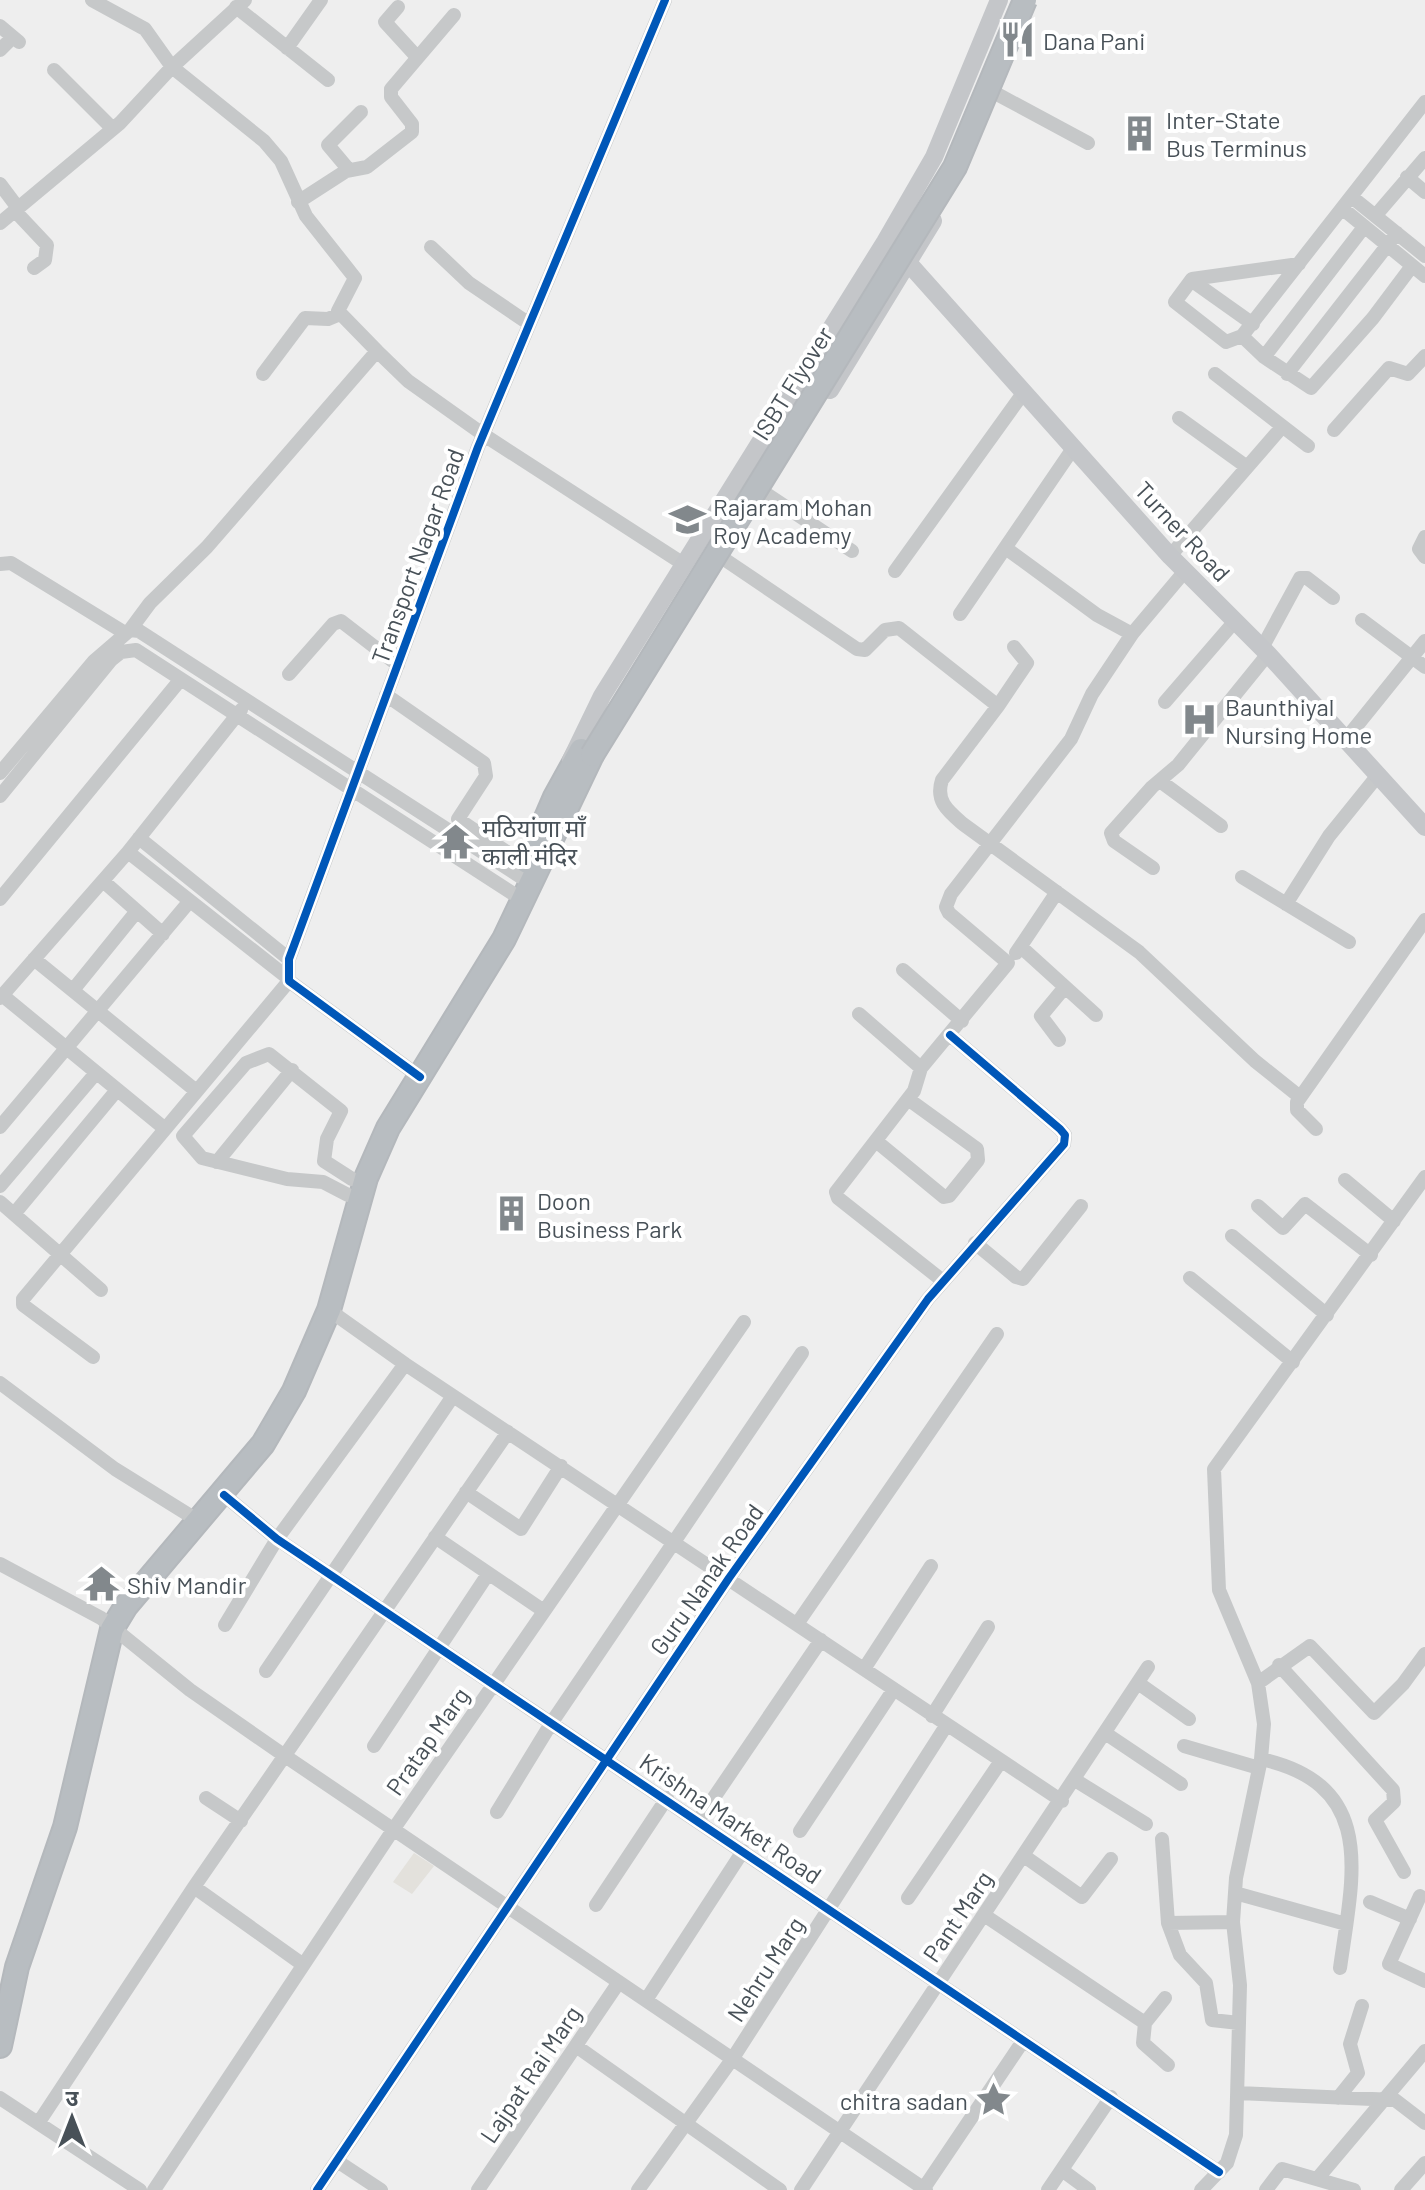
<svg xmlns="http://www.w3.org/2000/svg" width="1425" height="2190" font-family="Barlow,'Noto Sans Devanagari',sans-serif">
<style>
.commercial{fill:#e3e1dc}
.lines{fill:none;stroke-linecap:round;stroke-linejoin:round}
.highway-casing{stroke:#b4b8bc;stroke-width:26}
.minor{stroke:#c6c8c9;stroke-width:14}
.major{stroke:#c4c6c9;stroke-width:18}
.highway{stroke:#b8bdc1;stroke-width:22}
.highway-bridge-casing{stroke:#b4b8bc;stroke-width:26;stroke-linecap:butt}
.highway-bridge{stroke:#b8bdc1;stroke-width:22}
.cycleway-casing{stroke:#fff;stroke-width:13}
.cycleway{stroke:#0057b8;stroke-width:8}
.labels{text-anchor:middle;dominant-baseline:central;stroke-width:8;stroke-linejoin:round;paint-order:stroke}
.poi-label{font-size:24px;fill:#485158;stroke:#fff;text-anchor:start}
.street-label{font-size:24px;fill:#485158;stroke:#fff}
</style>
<rect width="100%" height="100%" fill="#eee"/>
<path class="commercial" d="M414,1853L434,1866L412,1894L393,1882Z"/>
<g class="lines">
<defs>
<path id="highway" d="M527,862L555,797L581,750
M0,2046L17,1967L65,1827L112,1629L126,1606L263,1444L294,1391L329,1310L366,1178L388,1128L504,939L592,755"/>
</defs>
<use href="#highway" class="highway-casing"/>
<path class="minor" d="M92,0L145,29L172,67L264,141L281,161L306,216L355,278L338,311L377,351
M236,7L328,80
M398,7L385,22L417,57
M0,26L19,42
M287,48L321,0
M0,50L13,37
M54,70L113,129
M995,93L1088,143
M349,170L328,145L361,112
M1407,177L1425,192
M0,184L18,208
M1353,198L1425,256
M298,202L346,171L367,167L412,132V124L391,97V89L454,15
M1343,209L1425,276
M15,211L47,245L45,260L34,268
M1376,215L1425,158
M0,223L120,123L172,67L245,0
M431,247L469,283L528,323
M1299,264L1192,279L1175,302L1226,342L1242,336L1425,102
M1191,280L1253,324
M1242,336L1264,357L1311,388L1373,318L1412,266
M1264,357L1364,227
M263,374L305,318L328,319L340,314
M1215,374L1308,446
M1287,374L1397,233
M1179,418L1247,467
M1334,430L1389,368L1408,374L1425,356
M765,493L852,551
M1425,537L1419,549L1425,557
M1007,549L1097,615L1132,634
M1170,556L1282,427
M724,559L857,649L865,650L885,630L899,628L998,706L1027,663L1014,647
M0,564L11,563L125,633
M895,571L1024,392
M960,614L1074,447
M1362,620L1425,667
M130,630L139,631L521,877
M1262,648L1300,578H1307L1333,598
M289,674L333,624L341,621L398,665
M386,695L484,763L486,776L458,819L526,865
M1165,702L1235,621
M998,706L942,780C935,801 948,811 963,824L1139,952L1255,1061L1300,1097
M1346,739L1425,641
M0,773L94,661L130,630L150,603L207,547L377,351L408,381L484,435L682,563
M1160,781L1221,826
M0,796L111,660L121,652L136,650L512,893
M139,838L289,959
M128,852L288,978
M1153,868L1114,841L1111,833L1152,787L1178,765L1268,654
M1242,877L1349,942
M103,881L163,934
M0,899L181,679
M1286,904L1329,836L1379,774
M1021,947L1096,1015
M1016,953L1057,892
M34,959L195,1090
M903,970L962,1021
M73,990L137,911
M2,995L164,1128
M0,998L128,852L241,710
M859,1014L921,1068
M1059,1040L1041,1016L1065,987
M420,1077L289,981V959L478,447L665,0
M0,1127L189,902
M1316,1129L1297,1110V1102L1425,920
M876,1141L944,1197L949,1196L978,1160L977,1149L908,1099
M217,1162L292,1070
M1345,1180L1394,1221
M0,1186L96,1073
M348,1195L323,1182L287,1179L202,1158L183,1136L246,1063L269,1054L341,1111L327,1139L324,1161L352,1179
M0,1202L101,1290
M1258,1206L1283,1228L1305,1204L1371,1255
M14,1214L117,1090
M1232,1236L1327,1315
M975,1243L1016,1277L1023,1279L1081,1206
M1190,1278L1293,1362
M943,1281L838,1198L836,1192L914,1091L921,1068L1008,963L949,913L946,907L951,894L1071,739L1092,694L1132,634L1185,571
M329,1310L405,1364L1062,1801
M93,1357L23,1305V1299L289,981
M0,1383L115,1469L189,1515
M466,1492L521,1529L561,1466
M224,1495L277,1539L1219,2172
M435,1537L544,1611
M0,1564L101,1618L190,1690L285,1756L926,2190
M797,1624L997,1334
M225,1625L277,1539L405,1364
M1279,1665L1393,1790L1394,1802L1375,1820L1404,1872
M864,1669L931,1566
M266,1671L453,1396
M1138,1683L1189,1719
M1258,1683L1310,1646L1374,1713L1403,1684L1425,1654
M932,1716L988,1627
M1105,1733L1181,1784
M374,1746L488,1574
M1184,1746L1259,1768
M1261,1759C1378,1785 1353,1875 1340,1968
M1075,1780L1146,1824
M206,1798L241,1821
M497,1812L552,1722L802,1353
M698,1821L821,1640
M800,1831L894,1689
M1162,1839L1168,1923L1180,1955L1206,1983L1212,2020L1239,2023
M1024,1856L1082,1897L1111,1859
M194,1887L302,1964
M1235,1893L1346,1924
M1420,1896L1389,1964L1425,1981
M908,1898L1001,1761
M1370,1902L1410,1919
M596,1905L667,1798
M984,1915L1145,2023L1165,1998
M1168,1923L1233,1922
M646,2000L743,1851
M1145,2023L1143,2043L1168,2065
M576,2046L780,2190
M1238,2093L1395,2100L1425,2123
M0,2098L140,2190
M1338,2098L1358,2073L1350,2044L1362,2006
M39,2122L194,1887L508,1432
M337,2161L381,2190
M1062,2170L1089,2190
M1317,2179L1425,2051
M924,2188L1023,2041
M154,2190L395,1827L744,1322
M317,2190L729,1578L928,1299L1064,1144L1065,1135L1060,1129L950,1035
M478,2190L619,1982
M638,2190L733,2058L946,1726
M801,2190L1148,1667
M1048,2190L1111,2097
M1201,2190L1227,2163L1236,2135L1240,1985L1233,1922L1236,1878L1261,1759L1264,1724L1258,1683L1219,1590L1214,1469L1425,1177
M1266,2190L1282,2169L1354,2190
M1401,2190L1425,2163"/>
<path class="major" d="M903,257L1170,556L1268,654L1425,827
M830,390L933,221
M571,760L602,696L885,242L934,157L999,0"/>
<use href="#highway" class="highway"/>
<defs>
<path id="highway-bridge" d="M592,755L955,167L1025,0"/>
</defs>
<use href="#highway-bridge" class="highway-bridge-casing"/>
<use href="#highway-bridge" class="highway-bridge"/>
<defs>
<path id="cycleway" d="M420,1077L289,981V959L478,447L665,0
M224,1495L277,1539L1219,2172
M317,2190L729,1578L928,1299L1064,1144L1065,1135L1060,1129L950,1035"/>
</defs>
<use href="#cycleway" class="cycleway-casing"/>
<use href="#cycleway" class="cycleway"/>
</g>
<defs>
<symbol id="restaurant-bare" viewBox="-9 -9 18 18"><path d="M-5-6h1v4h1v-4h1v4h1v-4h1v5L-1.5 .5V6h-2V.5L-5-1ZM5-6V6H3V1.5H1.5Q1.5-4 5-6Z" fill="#82888c" stroke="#fff" stroke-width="2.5" paint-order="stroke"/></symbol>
<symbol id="building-bare" viewBox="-9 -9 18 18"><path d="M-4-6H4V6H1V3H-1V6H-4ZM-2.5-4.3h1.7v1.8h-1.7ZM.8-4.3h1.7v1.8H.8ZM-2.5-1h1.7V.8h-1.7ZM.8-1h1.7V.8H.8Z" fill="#82888c" stroke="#fff" stroke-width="2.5" paint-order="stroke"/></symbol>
<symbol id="school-bare" viewBox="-9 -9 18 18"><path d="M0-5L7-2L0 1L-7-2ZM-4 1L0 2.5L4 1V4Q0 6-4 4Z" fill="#82888c" stroke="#fff" stroke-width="2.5" paint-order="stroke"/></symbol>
<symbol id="hospital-bare" viewBox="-9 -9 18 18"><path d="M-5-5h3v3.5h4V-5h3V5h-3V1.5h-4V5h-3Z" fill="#82888c" stroke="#fff" stroke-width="2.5" paint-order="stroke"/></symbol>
<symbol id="temple-bare" viewBox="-9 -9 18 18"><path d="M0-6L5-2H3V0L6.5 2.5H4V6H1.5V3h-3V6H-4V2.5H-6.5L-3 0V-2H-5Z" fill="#82888c" stroke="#fff" stroke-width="2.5" paint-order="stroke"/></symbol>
<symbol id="sight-bare" viewBox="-9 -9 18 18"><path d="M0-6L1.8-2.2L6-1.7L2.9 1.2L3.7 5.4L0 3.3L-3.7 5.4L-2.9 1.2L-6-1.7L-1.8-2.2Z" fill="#82888c" stroke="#fff" stroke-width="2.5" paint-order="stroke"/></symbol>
</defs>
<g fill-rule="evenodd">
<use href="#restaurant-bare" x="992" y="14" width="51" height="51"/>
<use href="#building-bare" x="1114" y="108" width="51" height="51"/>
<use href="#school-bare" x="662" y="494" width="51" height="51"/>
<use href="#hospital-bare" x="1174" y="694" width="51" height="51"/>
<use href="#temple-bare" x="430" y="816" width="51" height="51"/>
<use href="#building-bare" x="486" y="1188" width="51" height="51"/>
<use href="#temple-bare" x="76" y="1558" width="51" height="51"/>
<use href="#sight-bare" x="968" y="2074" width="51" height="51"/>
</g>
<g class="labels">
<g class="poi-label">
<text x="1043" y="40">Dana Pani</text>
<text x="1166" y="119">Inter-State<tspan x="1166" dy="28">Bus Terminus</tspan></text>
<text x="713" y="506">Rajaram Mohan<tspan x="713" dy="28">Roy Academy</tspan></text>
<text x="1225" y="706">Baunthiyal<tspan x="1225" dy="28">Nursing Home</tspan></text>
<text x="482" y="827">मठियांणा माँ<tspan x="482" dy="28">काली मंदिर</tspan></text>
<text x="537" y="1200">Doon<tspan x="537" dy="28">Business Park</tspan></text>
<text x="127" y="1584">Shiv Mandir</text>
<text x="968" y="2100" text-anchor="end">chitra sadan</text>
</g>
<g class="street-label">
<text transform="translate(792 383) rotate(-58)">ISBT Flyover</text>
<text transform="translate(1183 531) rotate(47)">Turner Road</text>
<text transform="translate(417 556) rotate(-70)">Transport Nagar Road</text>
<text transform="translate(706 1579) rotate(-55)">Guru Nanak Road</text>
<text transform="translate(427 1741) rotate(-55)">Pratap Marg</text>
<text transform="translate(731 1818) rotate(34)">Krishna Market Road</text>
<text transform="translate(957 1916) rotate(-56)">Pant Marg</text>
<text transform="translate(765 1969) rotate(-57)">Nehru Marg</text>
<text transform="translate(530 2074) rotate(-56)">Lajpat Rai Marg</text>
</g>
</g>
<g transform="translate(72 2118)" stroke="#ffffff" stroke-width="6" paint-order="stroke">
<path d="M0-6L14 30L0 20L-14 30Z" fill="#485158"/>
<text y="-12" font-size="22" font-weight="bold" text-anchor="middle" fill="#485158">उ</text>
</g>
</svg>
